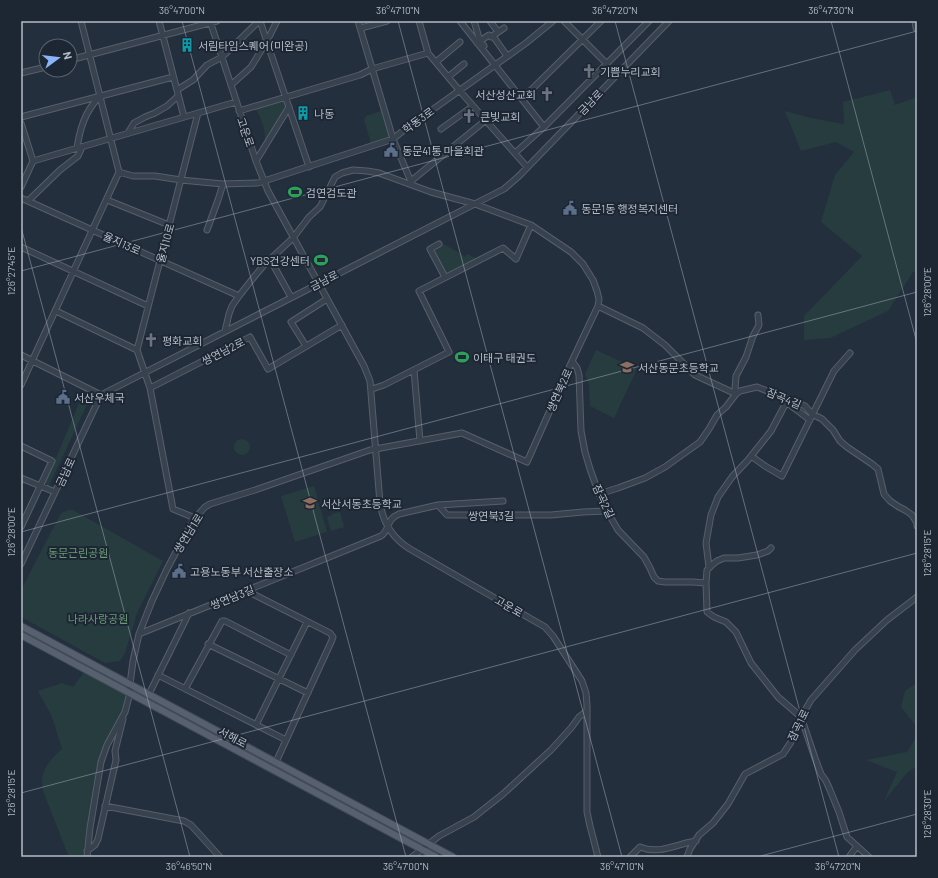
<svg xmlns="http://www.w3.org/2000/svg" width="938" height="878" font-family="Barlow,'Noto Sans KR',sans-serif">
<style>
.green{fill:#263c3f}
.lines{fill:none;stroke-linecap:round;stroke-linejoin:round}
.minor-casing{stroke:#565f6c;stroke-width:7}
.major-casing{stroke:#414a57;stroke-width:8}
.minor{stroke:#38414e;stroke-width:5}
.major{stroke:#56606e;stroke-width:6}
.ticks{fill:none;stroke:#b4bcc9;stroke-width:1;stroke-opacity:0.45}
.labels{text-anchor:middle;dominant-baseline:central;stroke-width:4;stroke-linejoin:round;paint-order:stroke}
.poi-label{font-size:11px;fill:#b4bcc9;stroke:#1d2633;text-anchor:start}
.street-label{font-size:11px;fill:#b4bcc9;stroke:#1d2633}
.park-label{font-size:11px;fill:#6b9a76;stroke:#1d2633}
.neatline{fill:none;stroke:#b4bcc9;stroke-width:1.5}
.ticks-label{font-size:10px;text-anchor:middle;fill:#b4bcc9}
</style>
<rect width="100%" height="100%" fill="#242f3e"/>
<path class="green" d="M890,90L895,105L917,97V272H913L888,311L830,338L804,340V316L862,256L821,222L835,175L854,152L836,142L801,151L785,111L811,118L844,124L843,102Z
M283,100L285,103L286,106L265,141C265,129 262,118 255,108Z
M384,110L392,138L371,144L364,119L366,116Z
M443,244L458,252L465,257L467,254L478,259L447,274L444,273L433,251L434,248Z
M596,350L637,369L614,418L590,406L589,385L585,374Z
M85,389L92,394L49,486L45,484Z
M234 447a8 8 0 1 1 16 0a8 8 0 1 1-16 0Z
M314,486L327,532L295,542L281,496Z
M68,510H73L163,561L137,613L125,653L120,661L105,663L21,617V590L61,513Z
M340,512L344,527L331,531L327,517L332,515L333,519L332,514Z
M85,671L125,693L127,698L126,705L101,758L88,822L84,847V857H69L43,791C39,771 48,762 62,749L52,717L38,691L62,683L73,687Z
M917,683V727L901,707L905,691Z
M917,736V766L907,773L884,801L897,772L866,760L907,752Z"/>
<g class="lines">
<defs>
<path id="minor" d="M159,21L184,117
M210,21L256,161L268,191L364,366L370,381L380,503C383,523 392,538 410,549L545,627L553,636L582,681L586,693L587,705V812L590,826L598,857
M260,21L309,167
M358,21L393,139L412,184
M419,21L428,53L459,90L527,167
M460,21L544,127
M474,21L480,41L484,46
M490,21L498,32
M564,21L607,64
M915,21L916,28
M361,28L387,21
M493,36L507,56
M477,43L489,35L491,37L504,28
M70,60L217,21
M436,62L460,42
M21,73L46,67
M448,77L464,64
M231,85L251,67L267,41L277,21
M177,90L193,80L207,65L222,57L259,21
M522,99L601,21
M239,111L360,75L372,69L428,53
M21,117L173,77
M21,123L33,161L21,187
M441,129L473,106
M128,133L134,123L145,117L155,113L167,106L178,96
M77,148C80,128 85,112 99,97
M515,153L544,127L649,21
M33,161L236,102
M256,161L289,107
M119,172L133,176H155L181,180L223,184L258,183L393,139L404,130L526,43L553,21
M411,181L486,120
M21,198L239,296
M107,200L169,225
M28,201L60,170L78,156L82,147
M207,230L218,200L223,184
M439,244L430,249L445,277
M21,247L148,306
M270,259L291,297
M598,306L643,328L665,345L695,375L736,394
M56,311L137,350
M306,346L291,322L327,299
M21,355L101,395
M572,361L577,368L579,375L581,431L585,452L590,469L599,494L607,511L618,530L644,557L650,568L654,577L658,581L665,582H693L706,583L707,612L714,617L726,622L736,632L751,663L778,697L801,717L815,758L821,774L826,781L830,790L839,812L847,837L869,857
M414,370L420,441
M21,385L119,172L81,21
M150,388L250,337L268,369L342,325
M372,389L384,385L449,352L419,291L503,248L516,259L531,225
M736,394L735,388L736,376L746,357L753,336L759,325L758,315
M786,402L810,420
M21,446L52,461L21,527
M751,456L765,466L782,476L834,371L850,353
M21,478L55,492
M599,494L618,488L645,478L665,467L700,442L709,429L717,415L726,407L736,394L740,391L757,387L783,397L805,406L812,414L822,419L833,430L840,441L847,447L872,464L878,469L884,494L890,501L899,507L905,510L912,515L917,523V526
M438,505L503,501
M195,518L173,509L150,388L137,350L198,113
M21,564L101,395L504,189L519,176L669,21
M709,567L706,543L711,515L718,497L732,477L748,460L771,431L788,399
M706,583L707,570L712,565L717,561L724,558H738L757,555L768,551L771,548
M247,591L330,633L333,637L332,640L276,762
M139,634L381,536C391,529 385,520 399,514L438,505L447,515H551L583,512L607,511
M208,644L308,693
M158,675L286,740
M185,689L222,621H225L291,655
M149,694L189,613
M256,725L307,622
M105,806L184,821L191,825L220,857
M87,851L95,845L98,839L116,760L115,751L123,719
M87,857L90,828L101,762L107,745L125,712L130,693V684L133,661L139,634L152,601L167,569L185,535L195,518L205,507L210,504L255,490L370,450L462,433L527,462L572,361L598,306L599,299L597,291L593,280L583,264L571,252L531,225L475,204L431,192L379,173L367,171L353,170L342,173L335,177L320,207L309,217L293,238L264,265L254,277L239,296L232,306L229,314L225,331
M412,857L439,836L474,817L503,794L551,750L571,728L579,717L587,711
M630,857L640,847C659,855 676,844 696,841
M687,857L690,849L699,835L713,823L728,804L745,774L783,754L791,742L801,717L811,700L855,650L887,620L917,597
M849,857L857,846"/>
<path id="major" d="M21,626L453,857
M21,635L436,857"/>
</defs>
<use href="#minor" class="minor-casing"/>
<use href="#major" class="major-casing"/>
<use href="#minor" class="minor"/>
<use href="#major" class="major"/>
</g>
<path class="ticks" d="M182,21L406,857M398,21L622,857M615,21L839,857M831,21L917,343M21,227L190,857M21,271L917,31M21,532L917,292M21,793L917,553M757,857L917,814"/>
<defs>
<symbol id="building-bare" viewBox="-9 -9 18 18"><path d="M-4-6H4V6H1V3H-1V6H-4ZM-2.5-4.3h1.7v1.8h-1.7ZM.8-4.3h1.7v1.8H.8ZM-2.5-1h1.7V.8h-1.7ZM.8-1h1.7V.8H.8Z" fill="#0f9aa8" stroke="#1d2633" stroke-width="2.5" paint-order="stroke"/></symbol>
<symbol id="church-bare" viewBox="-9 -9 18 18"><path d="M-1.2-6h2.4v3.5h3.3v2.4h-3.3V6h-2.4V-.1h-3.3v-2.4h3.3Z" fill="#6b7280" stroke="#1d2633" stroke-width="2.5" paint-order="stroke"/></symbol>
<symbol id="civic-bare" viewBox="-9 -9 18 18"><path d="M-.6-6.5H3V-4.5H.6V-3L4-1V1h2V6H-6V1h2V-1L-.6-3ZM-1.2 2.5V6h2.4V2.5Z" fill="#5c6f8a" stroke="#1d2633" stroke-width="2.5" paint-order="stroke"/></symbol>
<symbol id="stadium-bare" viewBox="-9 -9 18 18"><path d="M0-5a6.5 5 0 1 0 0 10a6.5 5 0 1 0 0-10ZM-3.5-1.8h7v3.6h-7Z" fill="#2e9e5b" stroke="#1d2633" stroke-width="2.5" paint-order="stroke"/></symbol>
<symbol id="school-bare" viewBox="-9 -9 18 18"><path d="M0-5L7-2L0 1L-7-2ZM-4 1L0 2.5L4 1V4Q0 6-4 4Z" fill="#8d6e63" stroke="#1d2633" stroke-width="2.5" paint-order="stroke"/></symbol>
</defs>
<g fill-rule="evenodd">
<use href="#building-bare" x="177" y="35" width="20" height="20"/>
<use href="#church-bare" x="579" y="61" width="20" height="20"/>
<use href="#church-bare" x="537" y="84" width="20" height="20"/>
<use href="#building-bare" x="293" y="103" width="20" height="20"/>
<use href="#church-bare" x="459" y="106" width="20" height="20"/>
<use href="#civic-bare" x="381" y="140" width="20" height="20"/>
<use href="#stadium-bare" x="285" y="182" width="20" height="20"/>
<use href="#civic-bare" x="560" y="198" width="20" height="20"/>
<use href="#stadium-bare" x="311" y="250" width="20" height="20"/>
<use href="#church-bare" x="141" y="330" width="20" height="20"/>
<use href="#stadium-bare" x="452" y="347" width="20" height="20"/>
<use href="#school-bare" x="617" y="357" width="20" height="20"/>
<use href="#civic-bare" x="53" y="387" width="20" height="20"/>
<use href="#school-bare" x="300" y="493" width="20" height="20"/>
<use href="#civic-bare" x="169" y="561" width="20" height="20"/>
</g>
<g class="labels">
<g class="poi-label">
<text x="198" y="45">서림타임스퀘어 (미완공)</text>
<text x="600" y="71">기쁨누리교회</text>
<text x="536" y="94" text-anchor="end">서산성산교회</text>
<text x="314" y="113">나동</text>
<text x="480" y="116">큰빛교회</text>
<text x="402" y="150">동문41통 마을회관</text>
<text x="306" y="192">검연검도관</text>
<text x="581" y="208">동문1동 행정복지센터</text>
<text x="310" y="260" text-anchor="end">YBS건강센터</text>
<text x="162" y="340">평화교회</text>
<text x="473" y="357">이태구 태권도</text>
<text x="638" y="367">서산동문초등학교</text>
<text x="74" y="397">서산우체국</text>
<text x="321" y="503">서산서동초등학교</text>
<text x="190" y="571">고용노동부 서산출장소</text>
</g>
<g class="street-label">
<text transform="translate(590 102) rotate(-46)">금남로</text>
<text transform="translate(418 120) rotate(-36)">학동3로</text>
<text transform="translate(246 132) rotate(71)">고운로</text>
<text transform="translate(122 243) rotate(24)">율지13로</text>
<text transform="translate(165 243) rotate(-75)">율지10로</text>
<text transform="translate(324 280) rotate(-27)">금남로</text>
<text transform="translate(223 351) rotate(-27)">쌍연남2로</text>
<text transform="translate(559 390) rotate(-66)">쌍연북2로</text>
<text transform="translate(784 398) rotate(23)">잠곡4길</text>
<text transform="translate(65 472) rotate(-65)">금남로</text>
<text transform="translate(604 501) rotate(65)">잠곡2길</text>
<text x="491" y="515">쌍연북3길</text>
<text transform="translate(188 533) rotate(-58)">쌍연남1로</text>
<text transform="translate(232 597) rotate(-22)">쌍연남3길</text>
<text transform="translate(509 606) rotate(30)">고운로</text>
<text transform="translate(798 725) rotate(-64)">잠곡1로</text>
<text transform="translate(233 737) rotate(28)">서해로</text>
</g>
<g class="park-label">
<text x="78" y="552">동문근린공원</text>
<text x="98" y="618">나라사랑공원</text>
</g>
</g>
<rect width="938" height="878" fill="none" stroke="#1d2633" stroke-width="44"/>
<g transform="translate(58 58) rotate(75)"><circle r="19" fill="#1d2633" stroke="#59626f"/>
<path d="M0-3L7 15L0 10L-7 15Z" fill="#8ab4f8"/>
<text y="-6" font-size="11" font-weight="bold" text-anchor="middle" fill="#b4bcc9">N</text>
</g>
<rect x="22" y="22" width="894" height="834" class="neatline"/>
<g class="ticks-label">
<text x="182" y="14">36°47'00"N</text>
<text x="398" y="14">36°47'10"N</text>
<text x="615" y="14">36°47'20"N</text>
<text x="831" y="14">36°47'30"N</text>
<text transform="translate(11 271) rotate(-90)" y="4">126°27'45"E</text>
<text transform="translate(927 292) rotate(-90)" y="4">126°28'00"E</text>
<text transform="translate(11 532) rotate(-90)" y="4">126°28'00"E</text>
<text transform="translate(927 553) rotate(-90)" y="4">126°28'15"E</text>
<text transform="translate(11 793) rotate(-90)" y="4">126°28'15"E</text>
<text transform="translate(927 814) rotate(-90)" y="4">126°28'30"E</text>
<text x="189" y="870">36°46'50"N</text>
<text x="406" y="870">36°47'00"N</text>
<text x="622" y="870">36°47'10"N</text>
<text x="838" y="870">36°47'20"N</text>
</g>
</svg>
